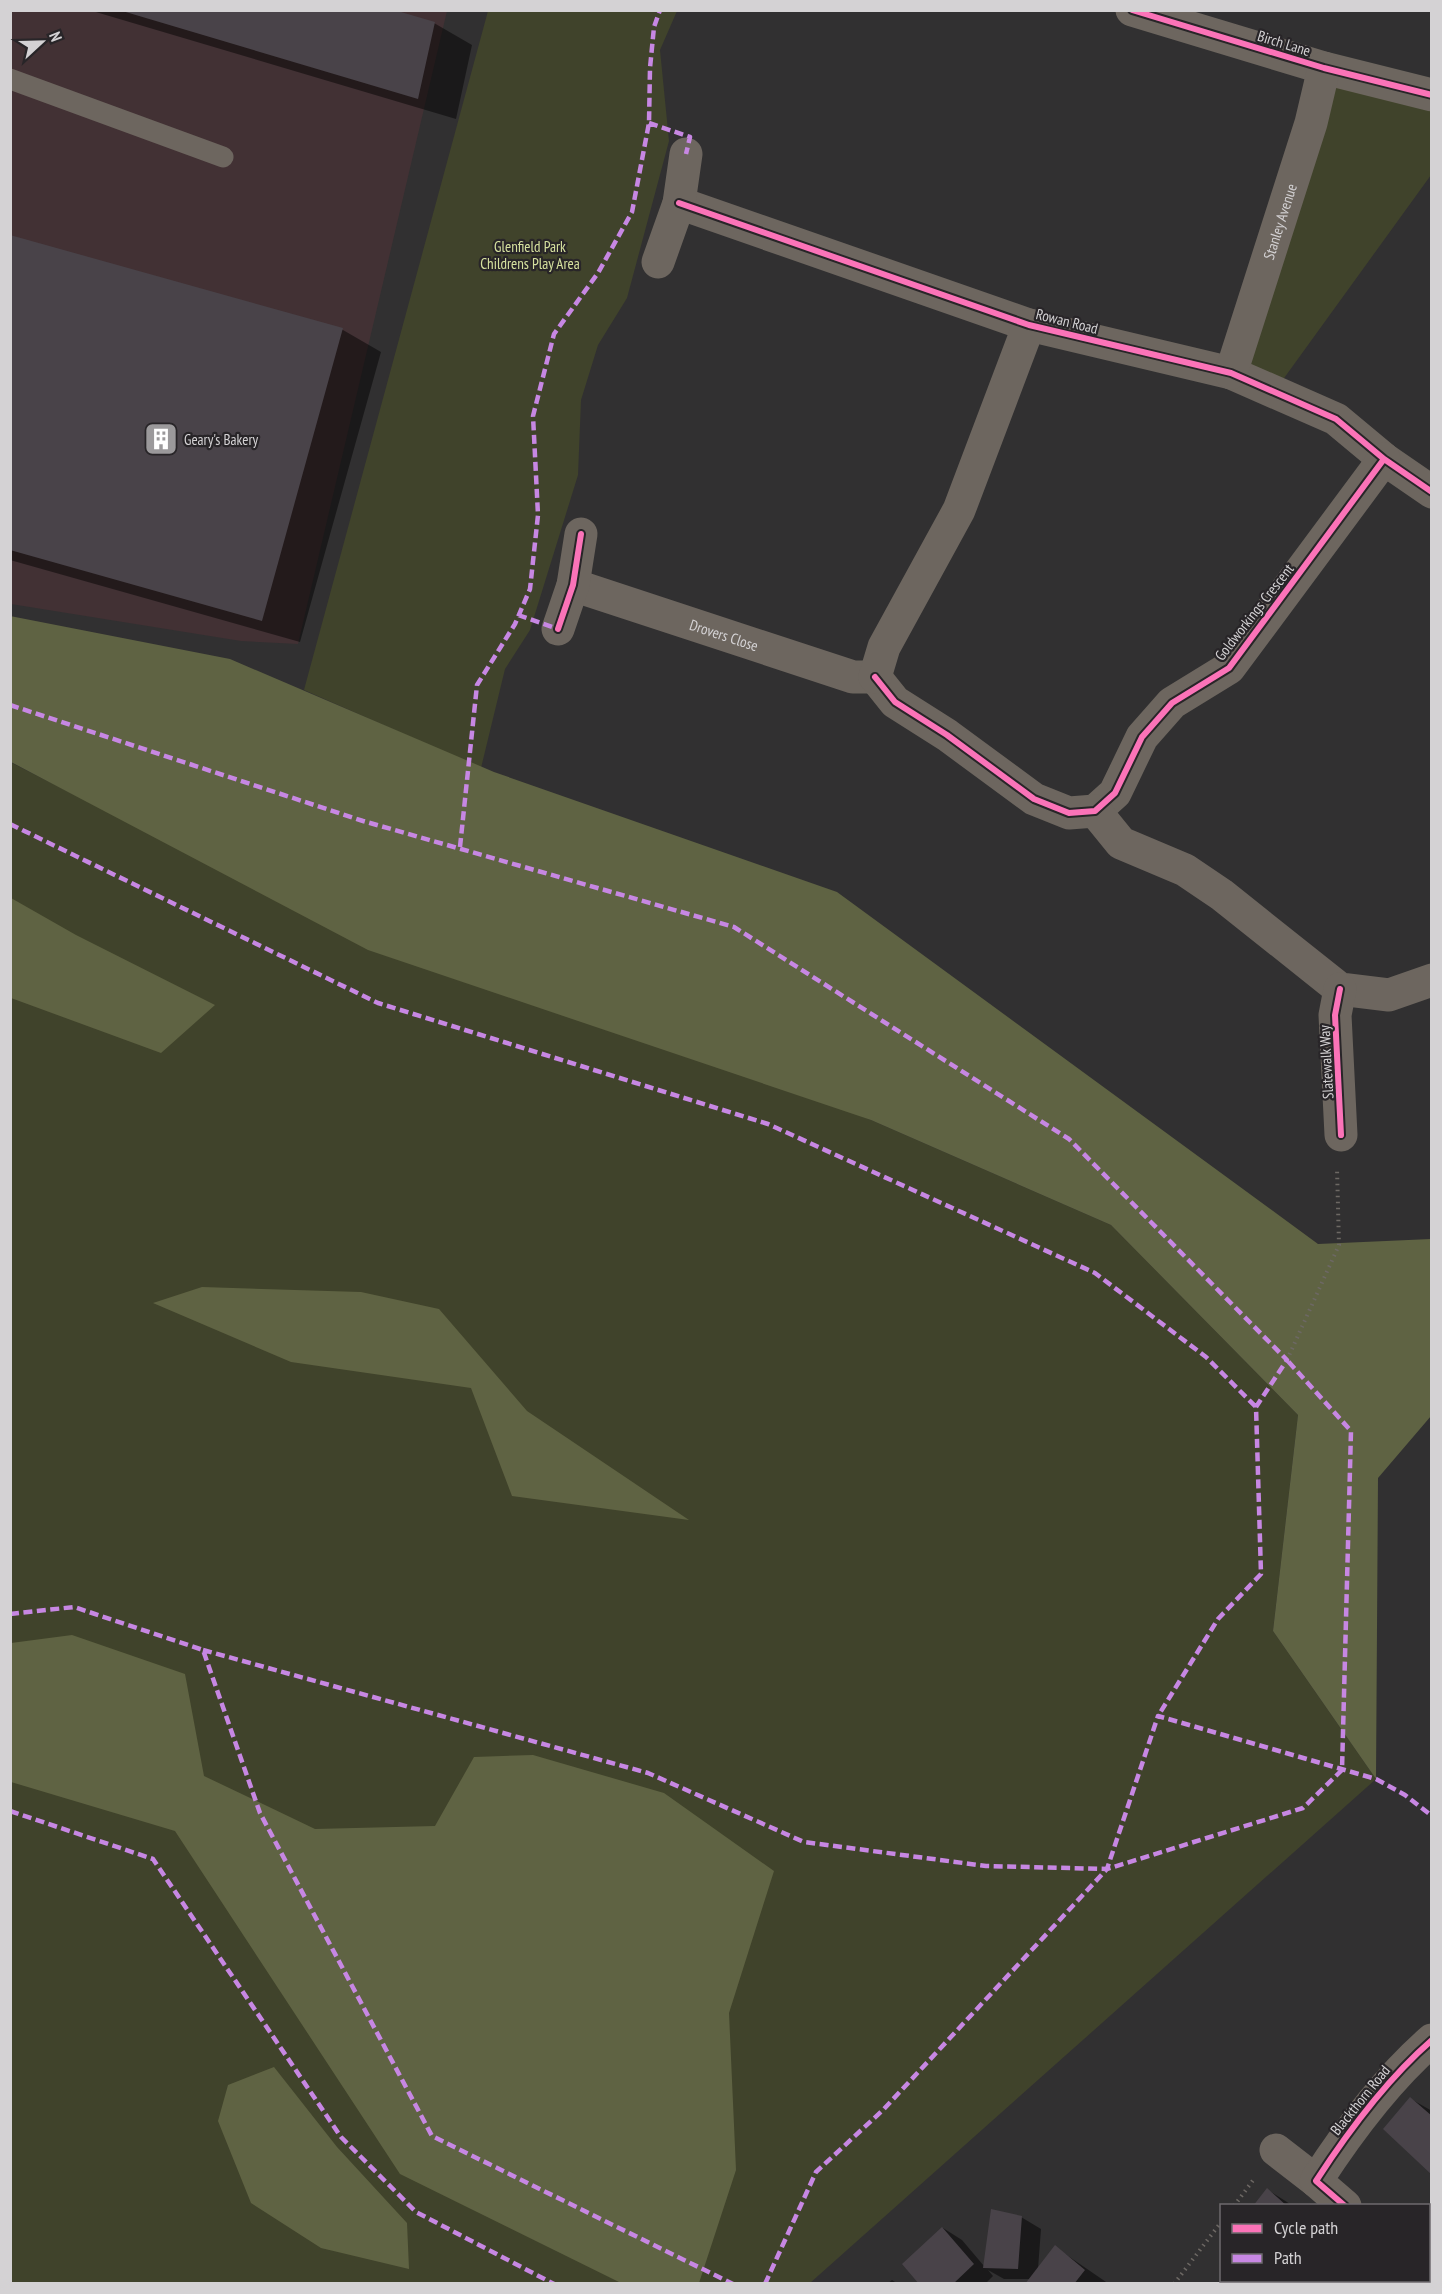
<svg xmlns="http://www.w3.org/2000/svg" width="1442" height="2294" font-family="'PT Sans Narrow',sans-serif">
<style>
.industrial{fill:#423134}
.green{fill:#40432b}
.forest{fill:#5f6343}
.shadow{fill:#0007}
.building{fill:#494349}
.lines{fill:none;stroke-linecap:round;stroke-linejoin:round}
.path{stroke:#6d6864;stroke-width:4;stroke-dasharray:1.5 4.5;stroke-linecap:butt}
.service{stroke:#6d665f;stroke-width:21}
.minor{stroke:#6d665f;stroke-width:33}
.quiet{stroke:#c787e3;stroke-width:4.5;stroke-dasharray:9 4.5;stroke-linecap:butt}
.cycleway-casing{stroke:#282528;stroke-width:10}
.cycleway{stroke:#fb73b8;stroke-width:6}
.labels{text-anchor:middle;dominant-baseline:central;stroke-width:4.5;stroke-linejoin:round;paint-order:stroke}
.street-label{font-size:15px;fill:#d4d2d4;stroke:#282528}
.park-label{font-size:15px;fill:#d5e09e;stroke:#282528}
.poi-label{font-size:15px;fill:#d4d2d4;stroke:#282528;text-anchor:start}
</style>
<rect width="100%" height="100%" fill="#313031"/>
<path class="industrial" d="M10,11H447L298,644L241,641L11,604Z"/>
<path class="green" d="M488,11H677L660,50L669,141L627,298L598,345L581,400L578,475L530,630L505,669L481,768L304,690Z
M1324,68L1431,95V175L1274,392L1231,373Z
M10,762L146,831L871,1120L1111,1225L1298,1415L1273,1631L1376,1779L810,2283H11Z"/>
<path class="forest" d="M10,616L230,659L494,772L837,892L1318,1244L1431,1239V1416L1378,1478L1376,1779L1273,1631L1298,1415L1111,1225L871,1120L368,950L11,762Z
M11,898L76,935L215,1005L161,1053L11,998Z
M202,1287L361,1292L439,1309L527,1411L689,1520L512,1496L471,1388L291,1362L153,1303Z
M72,1635L185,1674L204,1776L315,1829L435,1826L474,1757L533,1755L664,1793L774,1871L729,2013L736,2170L699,2283H621L400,2174L175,1831L11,1782V1643Z
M274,2067L337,2147L407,2223L409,2269L321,2248L251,2203L218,2121L228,2085Z"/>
<path class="shadow" d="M89,10H389L434,23L472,45L456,119Z
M10,236L343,330L381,352L300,642L10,560Z
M1411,2099L1432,2111V2173Z
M1268,2190L1287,2202L1292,2206H1255Z
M1021,2217L1041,2229L1038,2269L1055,2247L1109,2284H1028L1030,2279H1004L988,2270L993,2276L985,2284H921L943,2228L962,2240L984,2266Z
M892,2280L898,2284H887Z
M1325,2280H1393L1392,2284H1328Z"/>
<path class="building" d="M119,10H394L435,22L418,99Z
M10,235L343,328L262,621L10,550Z
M1410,2097L1432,2116V2175L1383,2129Z
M1267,2188L1287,2206H1253Z
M991,2209L1022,2216L1018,2269L983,2268Z
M942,2227L974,2264L953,2284H919L902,2264Z
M1055,2245L1085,2270L1074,2284H1025Z
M1322,2280H1365L1363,2284H1326Z"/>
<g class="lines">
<path class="path" d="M1287,1360L1339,1245L1337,1168
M1234,2206L1254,2179
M1174,2284L1222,2221"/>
<path class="service" d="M10,79L223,157"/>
<g class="minor">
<path d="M1132,10L1324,68L1432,95"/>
<path d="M679,203L1029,325L1231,373L1336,419L1384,459L1432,492"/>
<path d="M658,262L679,203L686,154"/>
<path id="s1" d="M1231,373L1311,123L1324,68"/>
<path id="s2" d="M573,585L853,677H875"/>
<path d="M558,629L573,585L581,534"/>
<path d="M875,677L895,702L947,735L1034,799L1069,813L1095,811L1115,793L1142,737L1172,703L1229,668L1384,459"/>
<path d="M875,677L884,647L959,510L1029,325"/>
<path d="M1095,811L1121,843L1185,870L1222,895L1340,989L1389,995L1432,980"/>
<path d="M1340,989L1335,1015L1341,1135"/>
<path d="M1276,2150L1316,2181"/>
<path d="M1345,2206L1316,2181C1349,2130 1386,2080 1432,2040"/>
<path d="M1428,2275L1432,2277"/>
</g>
<path class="quiet" d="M649,123L690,137L686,154
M518,615L558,629
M10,705L363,821L734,927L1069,1139L1287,1360L1256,1407L1261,1574L1218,1619L1158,1716
M10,824L378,1003L768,1124L1095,1273L1206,1357L1256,1407
M460,847L477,685L515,624L530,589L538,515L533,416L554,334L598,273L632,212L649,123L650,68L654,27L660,10
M10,1614L74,1607L203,1650L260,1813L432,2136L733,2284
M203,1650L648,1773L804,1842L986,1866L1107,1869L1303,1808L1342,1770L1351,1431L1287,1360
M10,1811L153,1859L341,2137L416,2212L554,2284
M765,2284L816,2172L883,2110L1107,1869L1158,1716L1376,1779L1405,1795L1432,1816"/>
<defs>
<path id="cycleway" d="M1132,10L1324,68L1432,95
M679,203L1029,325L1231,373L1336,419L1384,459L1432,492
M558,629L573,585L581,534
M875,677L895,702L947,735L1034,799L1069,813L1095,811L1115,793L1142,737L1172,703L1229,668L1384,459
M1340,989L1335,1015L1341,1135
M1345,2206L1316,2181C1349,2130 1386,2080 1432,2040"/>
</defs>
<use href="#cycleway" class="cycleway-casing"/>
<use href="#cycleway" class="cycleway"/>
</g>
<defs>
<symbol id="building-square" viewBox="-11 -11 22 22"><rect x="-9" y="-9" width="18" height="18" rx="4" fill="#9b999b" stroke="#282528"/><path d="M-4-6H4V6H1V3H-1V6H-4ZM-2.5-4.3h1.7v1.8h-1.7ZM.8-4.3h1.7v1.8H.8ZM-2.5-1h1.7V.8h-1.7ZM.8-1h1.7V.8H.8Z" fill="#fff"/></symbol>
</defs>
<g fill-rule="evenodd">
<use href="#building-square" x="142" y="420" width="38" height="38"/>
</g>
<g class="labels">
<g class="street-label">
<text transform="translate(1284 43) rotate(17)">Birch Lane</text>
<text stroke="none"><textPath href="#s1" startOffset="159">Stanley Avenue</textPath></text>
<text transform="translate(1067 321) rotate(14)">Rowan Road</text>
<text transform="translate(1254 612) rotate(-52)">Goldworkings Crescent</text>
<text stroke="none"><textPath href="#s2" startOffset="159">Drovers Close</textPath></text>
<text transform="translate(1326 1062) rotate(-93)">Slatewalk Way</text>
<text transform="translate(1360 2100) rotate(-51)">Blackthorn Road</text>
</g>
<g class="park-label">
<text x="530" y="246">Glenfield Park<tspan x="530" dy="17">Childrens Play Area</tspan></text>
</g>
<g class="poi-label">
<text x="184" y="439">Geary's Bakery</text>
</g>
</g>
<rect width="1442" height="2294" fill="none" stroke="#d4d2d4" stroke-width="24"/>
<rect x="1220" y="2204" width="210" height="78" fill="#282528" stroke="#6d6a6d" stroke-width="1.5"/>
<rect x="1232" y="2224" width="30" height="9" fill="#fb73b8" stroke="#6d6a6d" stroke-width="1.5"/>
<text x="1274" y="2234" font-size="18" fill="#d4d2d4">Cycle path</text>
<rect x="1232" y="2254" width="30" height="9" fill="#c787e3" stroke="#6d6a6d" stroke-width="1.5"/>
<text x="1274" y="2264" font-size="18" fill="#d4d2d4">Path</text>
<g transform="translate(42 42) rotate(68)" stroke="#282528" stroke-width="4.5" paint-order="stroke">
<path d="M0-4.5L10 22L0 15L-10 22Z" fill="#d4d2d4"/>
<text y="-9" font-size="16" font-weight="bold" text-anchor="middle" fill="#d4d2d4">N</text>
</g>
</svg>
